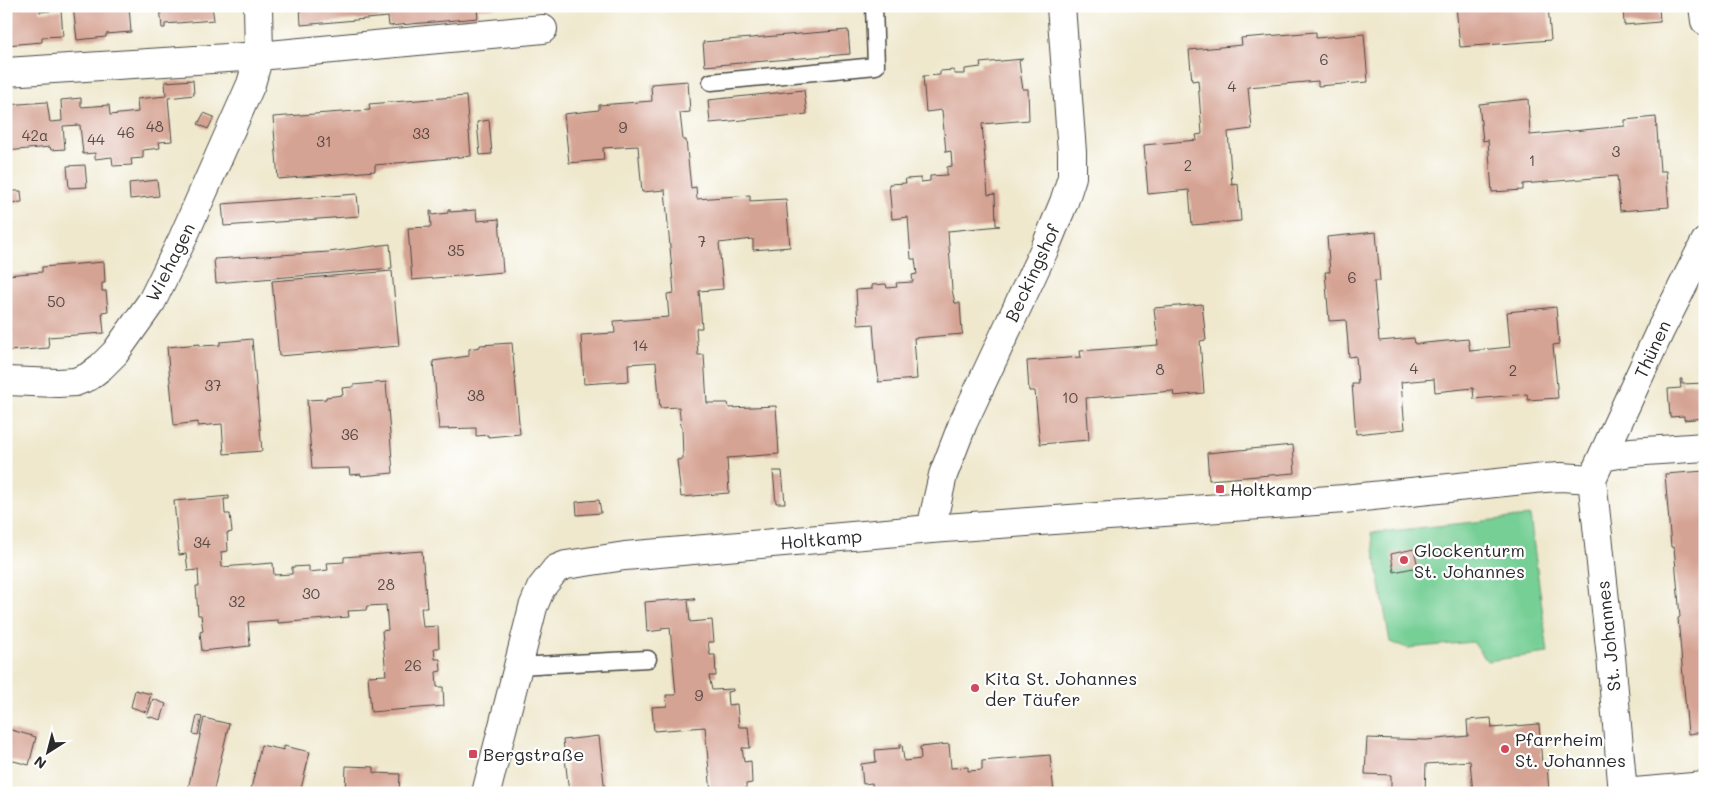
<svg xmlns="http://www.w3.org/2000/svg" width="1711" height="799" font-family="Mali,sans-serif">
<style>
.green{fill:#76cf95;stroke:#507d60}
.building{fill:#d5a393}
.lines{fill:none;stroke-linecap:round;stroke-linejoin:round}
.service-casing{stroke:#484743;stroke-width:19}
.minor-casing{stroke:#484743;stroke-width:30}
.service{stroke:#fff;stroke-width:16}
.minor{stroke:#fff;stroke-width:28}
.poi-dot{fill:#d1495b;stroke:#fff;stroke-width:2}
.labels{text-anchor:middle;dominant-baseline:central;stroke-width:4.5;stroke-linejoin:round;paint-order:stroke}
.number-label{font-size:15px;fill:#564945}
.street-label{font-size:18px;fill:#2b2b2b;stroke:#fff}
.poi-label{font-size:18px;fill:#2b2b2b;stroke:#fff;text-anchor:start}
</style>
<rect width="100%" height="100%" fill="#fff"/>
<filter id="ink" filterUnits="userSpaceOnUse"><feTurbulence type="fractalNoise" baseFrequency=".02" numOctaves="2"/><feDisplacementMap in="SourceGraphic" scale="10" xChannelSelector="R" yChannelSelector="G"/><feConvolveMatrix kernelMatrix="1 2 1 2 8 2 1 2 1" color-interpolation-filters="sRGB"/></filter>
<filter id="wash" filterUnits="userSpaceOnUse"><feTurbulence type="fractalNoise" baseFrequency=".0096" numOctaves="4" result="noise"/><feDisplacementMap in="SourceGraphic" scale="20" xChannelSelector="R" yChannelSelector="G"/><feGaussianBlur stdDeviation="1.12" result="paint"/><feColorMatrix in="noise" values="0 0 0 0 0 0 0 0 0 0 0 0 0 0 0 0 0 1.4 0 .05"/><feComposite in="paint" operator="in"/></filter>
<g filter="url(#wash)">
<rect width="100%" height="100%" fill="#efe8cd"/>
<path class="green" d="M1530,516L1548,653L1487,661L1473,642L1408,648L1390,642L1371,533Z"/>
<g id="blocks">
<path class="building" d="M6,6H40V12L61,10L63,36L42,37V42L6,45Z
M73,6H129L131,32L106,34V37L77,40Z
M160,6H212L214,20L165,24V28H162Z
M300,6H496V8L477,9L478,18L389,26L388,17L301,25Z
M1456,6H1548L1551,40L1460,47Z
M1623,6H1659L1660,22L1624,25Z
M848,30L850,54L705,66L703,42Z
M1316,32V38L1364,34L1368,82L1318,86V81L1248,87L1252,129L1228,132L1232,185L1238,184L1241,221L1192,225L1189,190L1148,194L1144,145L1197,140L1196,135L1202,134L1198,80L1192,81L1189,50L1242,45L1241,38Z
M1023,59L1019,61L1021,77L1023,89H1028L1029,120L982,124L988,195L995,194L996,225L1000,226L948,231L952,290L955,303H960L962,332L963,334L914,338L917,379L878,382L879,380L877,365H876L873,324L858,325L856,290L872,289V285L886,284L887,288L897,287L896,283L913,282L912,275L917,274L915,259H911L908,217L892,219L889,184L906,183L905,179L921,178V182L930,181V176L947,175V167L952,166L951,151L946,152L942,110L926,112L923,76L940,75V71L954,70L955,74H965V69L981,67L980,63Z
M193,80L194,95L168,98L172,141L159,142L160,148L143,150V158L131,159L132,165L113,166L112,157L95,159V153L83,154L80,125L63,126L65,149L51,150L50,147L6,151V105L47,102L50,122L62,121L61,100L81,98V107L109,105L110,115L138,112L137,99L166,96L165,82Z
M688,81L690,112L680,113L683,140H686L691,188L696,187L697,199L750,195V201L786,199L790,247L753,250V239L719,243L723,289L699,291L702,328H696L698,355H704L707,403H728L729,408L776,406L779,454L727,458L729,493L681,497L677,460L683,459L682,426L681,427L679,407L660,408L656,362L628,364L629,381L584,384L581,335L615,333L614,321L669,317L667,294L674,293L665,190L642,192L638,146L603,148L604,160L569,163L564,114L599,110V105L652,101L651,84Z
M804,90L807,114L710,123L708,100Z
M466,96L471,156L375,165V171L278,179L273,117L370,110L369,104Z
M1528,99L1530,135L1625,126V120L1656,117L1660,171H1666L1669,207L1620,211L1617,176L1523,184V190L1492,192L1488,140L1483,141L1479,104Z
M204,113L214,117L208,129L198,124Z
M489,120L492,154L480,155L477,122Z
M85,165L87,187L69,188L67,166Z
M157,180L159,196L130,199L129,183Z
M9,191H21L22,202L9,203Z
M357,194L359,216L224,226L222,204Z
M448,209H450V212L476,210L477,221L499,219L503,272L412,280L408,228L431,227L430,211H432V215L448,213Z
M1376,232L1380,281H1374L1379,341L1414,338L1415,344L1468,339L1470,351L1510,347L1507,312L1556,307L1559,344L1553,345L1558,398L1528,400L1527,394L1474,399L1473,388L1435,392L1434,379L1401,382L1405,429L1356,434L1352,384H1358L1356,356L1349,357L1346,320L1329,321L1325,272H1330L1327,237Z
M390,244L392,268L216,283L214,259L329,252Z
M104,262L105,283H102V291H106L108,311L102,312L104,333L48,337L49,348L8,351L6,330H10L9,315H6V275L42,272V267Z
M392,271L399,346L279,356L272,281Z
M1202,304L1206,340L1200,341L1204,393L1174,396L1173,391L1086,398L1089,440L1040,444L1035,391H1029L1027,361L1081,357L1080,351L1158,345L1154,308Z
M252,339L262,451L224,454L222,424L198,426V422L174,425L167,347L200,344L199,346L220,345V342Z
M512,343L520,434L488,437V435L476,436V428L439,429L433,361L469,356V349L480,347V345Z
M1680,379H1682V384L1705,383V418L1684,420V416L1670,417L1668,389L1681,388Z
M386,382L393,473L361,476V474L350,475L349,468L312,469L307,400L326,399V397L343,395L342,388L353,387V385Z
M1293,445L1295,473L1209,480L1207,453Z
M773,471H782L785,503H776Z
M1705,471V732L1688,734L1678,618L1680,617L1674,547H1671L1665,474Z
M229,496V499H224L225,514H230L232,532L227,533L228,551L221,552L222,567L273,563L274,575L292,574V567L309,566V572L328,570L327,563L344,562V557L422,551L427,608H421L423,627L438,626L439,648H434L435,659H440L441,671L436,672L437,687H443L444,706L371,712L368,676L386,675L382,631L388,630L386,605L367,606L366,610L348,611L349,617L278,623V620L248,622L250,646L202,651L200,632L203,631L201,615H198L196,586H199L198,570L188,571L186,554L179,555L174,501Z
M599,500L601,513L577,515L576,502Z
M1414,549L1418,567L1394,572L1391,554Z
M694,598L695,600H688L690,622L712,620L714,642H708L710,655H715L716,676H709L712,690L733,689V691L727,692L728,705L737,704L739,727H748L750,748H742L744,762L751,761L752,783L746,784V793H711L705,727L654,731L652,707L667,706L666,695H676L670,627L661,628L662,630L647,632L645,602Z
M135,690L151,694L146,712L131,707Z
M153,699L166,704L161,720L147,716Z
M197,716L202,717L198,735L193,734Z
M204,718L229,724L213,793H187Z
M1491,718L1492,728L1539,724L1542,764L1547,763L1549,793H1504V791L1473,793L1470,761L1426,764L1425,793L1391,791V775L1365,774L1367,738L1427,740L1468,736L1467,720Z
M8,729L36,737L29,765L6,759V736Z
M599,736L605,793H569L563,740Z
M900,744H902L904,761L921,759L920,747L949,744L951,768L968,767V771L982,770V761L1050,755L1054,793H873L872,783L863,784L861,764L876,762L875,750L900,748Z
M261,745L284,750V746L310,752L300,793H250Z
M346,766L374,767V773L400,774L399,793H345Z"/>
</g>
</g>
<g filter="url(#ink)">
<use href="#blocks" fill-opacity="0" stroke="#484743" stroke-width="1"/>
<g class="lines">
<defs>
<path id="service" d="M711,82L876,66L874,6
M518,666L648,659"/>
<path id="minor" d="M1703,6L1705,21
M6,72L259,56L543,29
M6,381L58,383L75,382L88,377L101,367L115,353L152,301L182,240L251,84L259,56L258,6
M1602,457L1631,452L1705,447
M931,529L943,475L963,423L1045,248L1064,202L1072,177V152L1061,6
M486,793L533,607L541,588L556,569L566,565L625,556L931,529L1344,499L1544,478L1561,477L1592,479
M1623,793L1611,657L1592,479L1660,331L1705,242
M1623,793L1705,786"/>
</defs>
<use href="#service" class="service-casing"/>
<use href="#minor" class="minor-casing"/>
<use href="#service" class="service"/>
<use href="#minor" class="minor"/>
</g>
</g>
<g class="poi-dot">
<rect x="1215" y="484" width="10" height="10" rx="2.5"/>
<circle cx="1404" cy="560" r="5"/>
<circle cx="975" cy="688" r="5"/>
<circle cx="1505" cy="749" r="5"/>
<rect x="468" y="749" width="10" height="10" rx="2.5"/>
</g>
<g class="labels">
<g class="number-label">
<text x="1324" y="59">6</text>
<text x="1232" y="86">4</text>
<text x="155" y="126">48</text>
<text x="623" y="127">9</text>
<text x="126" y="132">46</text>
<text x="421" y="133">33</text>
<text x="35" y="135">42a</text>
<text x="96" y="139">44</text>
<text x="324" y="141">31</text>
<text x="1616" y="151">3</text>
<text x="1532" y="160">1</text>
<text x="1188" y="165">2</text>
<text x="702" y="241">7</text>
<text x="456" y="250">35</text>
<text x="1352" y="277">6</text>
<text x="56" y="301">50</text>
<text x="640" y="345">14</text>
<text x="1414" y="368">4</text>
<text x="1160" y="369">8</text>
<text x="1513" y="370">2</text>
<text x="213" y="385">37</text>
<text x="476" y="395">38</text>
<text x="1070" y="397">10</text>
<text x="350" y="434">36</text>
<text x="202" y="542">34</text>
<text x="386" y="584">28</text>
<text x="311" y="593">30</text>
<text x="237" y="601">32</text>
<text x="413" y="665">26</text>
<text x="699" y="695">9</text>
</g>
<g class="street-label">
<text transform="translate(170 262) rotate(-63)">Wiehagen</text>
<text transform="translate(1032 273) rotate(-65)">Beckingshof</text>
<text transform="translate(1652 349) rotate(-65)">Thünen</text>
<text transform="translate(821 539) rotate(-5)">Holtkamp</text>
<text transform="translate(1608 636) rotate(-96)">St. Johannes</text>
</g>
<g class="poi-label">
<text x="1230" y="489">Holtkamp</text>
<text x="1414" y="550">Glockenturm<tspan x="1414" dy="21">St. Johannes</tspan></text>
<text x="985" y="678">Kita St. Johannes<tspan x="985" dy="21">der Täufer</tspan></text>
<text x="1515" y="739">Pfarrheim<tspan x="1515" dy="21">St. Johannes</tspan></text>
<text x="483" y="754">Bergstraße</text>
</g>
</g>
<rect width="1711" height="799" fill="none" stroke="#fff" stroke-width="25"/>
<g transform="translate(48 752) rotate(216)" stroke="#ffffff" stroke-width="4" paint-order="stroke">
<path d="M0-4L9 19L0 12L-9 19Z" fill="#2b2b2b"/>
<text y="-8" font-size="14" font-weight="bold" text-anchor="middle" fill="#2b2b2b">N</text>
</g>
</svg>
